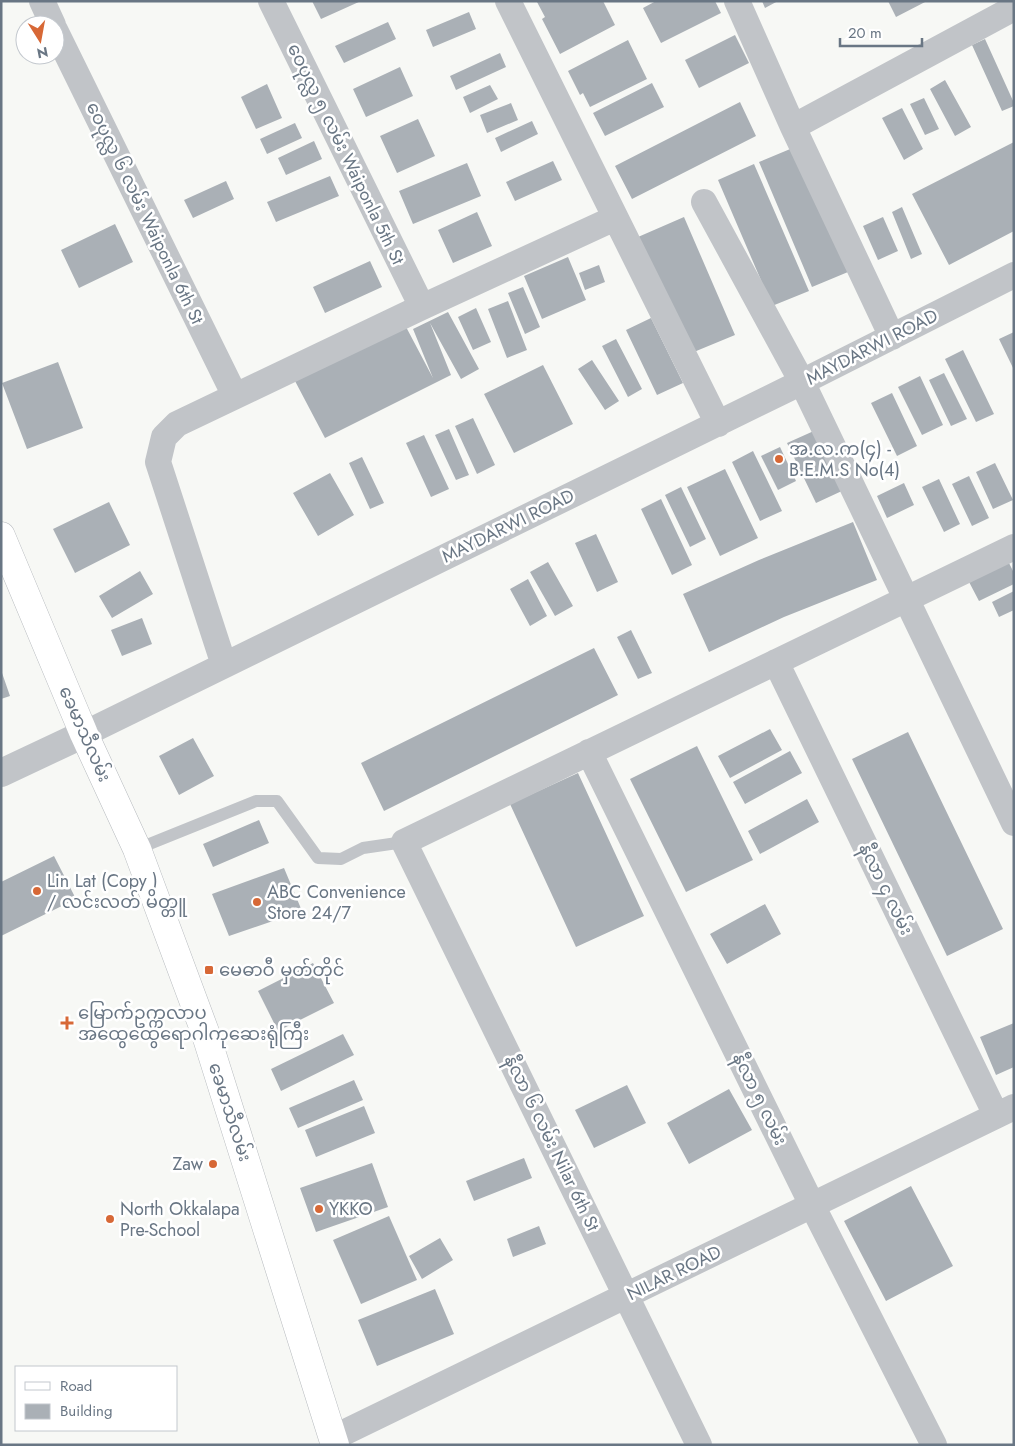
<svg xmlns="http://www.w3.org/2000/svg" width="1015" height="1446" font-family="Jost,'Noto Sans Myanmar',sans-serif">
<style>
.building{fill:#aab0b6}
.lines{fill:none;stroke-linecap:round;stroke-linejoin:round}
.secondary-casing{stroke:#b6babe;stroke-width:29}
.service{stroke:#c1c4c8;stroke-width:12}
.minor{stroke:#c1c4c8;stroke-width:26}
.tertiary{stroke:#c1c4c8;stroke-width:28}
.secondary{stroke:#fff;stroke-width:28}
.poi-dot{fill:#d76836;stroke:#fff;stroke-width:2}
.labels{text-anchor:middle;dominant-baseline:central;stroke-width:5;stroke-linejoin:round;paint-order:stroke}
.street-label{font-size:18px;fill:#697684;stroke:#fff}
.poi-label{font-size:18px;fill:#697684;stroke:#fff;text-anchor:start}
</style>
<rect width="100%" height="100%" fill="#f7f8f5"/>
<path class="building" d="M312,1H361L321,19Z
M540,1H603L615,25L560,54L542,19L545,17L537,2Z
M656,1H715L721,13L661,43L643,8Z
M762,1H778L765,8Z
M888,1H927L896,17Z
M469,12L476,29L433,47L426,30Z
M388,22L396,39L344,63L335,46Z
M735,35L749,63L699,88L685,60Z
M985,39L1014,103V106L1002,111L972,45Z
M628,40L647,79L590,107L583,93L580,95L568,71Z
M500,53L506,67L456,90L450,76Z
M400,67L413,96L366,117L353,89Z
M945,80L971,127L955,136L930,89Z
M652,83L664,107L605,136L593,113Z
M267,84L282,118L256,129L241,97Z
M490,85L498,99L470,113L463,97Z
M924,98L939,129L925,135L910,104Z
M740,102L756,136L632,199L615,166Z
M511,103L518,120L487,133L480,115Z
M902,108L923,149L904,160L882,118Z
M418,119L435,156L397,173L380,136Z
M532,121L538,134L501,152L495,138Z
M295,123L302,138L267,154L260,139Z
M314,141L322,159L286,175L278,158Z
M1014,142V231L949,265L912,194Z
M795,147L848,272L812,287L759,162Z
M553,161L562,180L515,201L506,182Z
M467,163L481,196L413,224L399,191Z
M754,164L809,291L772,306L718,180Z
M330,176L339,196L276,222L267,202Z
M226,181L234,199L193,218L184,200Z
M902,207L922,254L911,259L892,212Z
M477,212L492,246L453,263L438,230Z
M684,217L735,335L689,354L638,237Z
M883,217L898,251L878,260L863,226Z
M115,224L133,262L79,288L61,250Z
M568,257L586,300L542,319L524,276Z
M370,261L382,287L325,313L313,287Z
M599,265L605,282L585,290L579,273Z
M523,287L540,327L525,334L508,293Z
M508,301L527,350L507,358L488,309Z
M476,308L491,342L473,350L458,317Z
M448,312L479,369L461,379L430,323L451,375L325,438L295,381L405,325L433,378L413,329Z
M651,318L683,383L657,395L626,330Z
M1014,332V370L999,339Z
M616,339L642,389L628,397L602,346Z
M963,350L994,414L976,422L945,359Z
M592,360L619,401L605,410L578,369Z
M58,362L83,428L27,449L2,383Z
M543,365L573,424L514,453L484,394Z
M944,373L967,419L951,426L929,380Z
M920,376L943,425L922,435L898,387Z
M892,393L917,446L897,456L871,403Z
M473,418L495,465L477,474L455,426Z
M449,429L469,475L456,480L435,435Z
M816,430L844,490L816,503L787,443Z
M424,435L449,489L431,497L406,443Z
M780,447L796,481L778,490L761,456Z
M753,451L782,511L760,521L732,462Z
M362,457L384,503L370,509L349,463Z
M995,463L1013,500L993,509L976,472Z
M725,469L758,538L720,556L687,487Z
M330,473L354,515L318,536L293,493Z
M969,476L989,518L972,526L952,484Z
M939,479L960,524L944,532L922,487Z
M904,483L914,505L887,518L877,496Z
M681,487L706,539L690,547L665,495Z
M661,499L692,565L672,575L641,509Z
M109,502L130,545L75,573L53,529Z
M853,522L877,580L784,617L709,652L683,594L759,560Z
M596,534L618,582L597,592L575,543Z
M1008,561L1014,573V584L979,601L968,580Z
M548,562L573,606L555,616L530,572Z
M140,571L153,594L112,618L99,596Z
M528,579L547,616L530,626L510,589Z
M1014,591V610L999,617L992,602Z
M142,618L152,644L122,656L111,630Z
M631,630L652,673L638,679L617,637Z
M594,648L618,695L384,811L361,763Z
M1,670L10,696L1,699Z
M770,729L782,750L730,778L718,756Z
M908,732L1003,929L947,956L852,759Z
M193,738L214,776L179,795L159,756Z
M697,746L753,860L686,892L630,779Z
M790,751L802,773L745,804L733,782Z
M578,773L644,916L576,947L510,804Z
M807,799L819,822L760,854L748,831Z
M259,820L269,843L213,867L203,844Z
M54,856L76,899L1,936V882Z
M284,868L302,911L229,936L212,894Z
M765,904L781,934L727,964L710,934Z
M313,963L334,1003L278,1031L258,991Z
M1014,1023V1067L996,1075L980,1037Z
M343,1034L354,1055L281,1091L271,1069Z
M354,1080L363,1100L298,1128L289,1108Z
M627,1085L646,1123L594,1148L575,1110Z
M729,1089L752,1130L689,1164L667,1123Z
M364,1106L375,1133L316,1157L305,1130Z
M524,1158L532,1178L474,1201L466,1181Z
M372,1163L388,1207L316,1232L300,1188Z
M911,1186L953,1266L886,1301L844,1221Z
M389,1216L417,1280L361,1304L333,1240Z
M539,1226L546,1244L513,1257L507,1239Z
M440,1238L453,1260L422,1279L409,1256Z
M435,1289L454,1334L377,1366L358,1320Z"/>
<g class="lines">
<defs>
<path id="secondary" d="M1,536L84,734L137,849L205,1032L335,1445"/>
</defs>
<use href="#secondary" class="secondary-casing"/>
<path class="service" d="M137,849L256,801H277L318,858L341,859L363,848L404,842"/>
<path class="minor" d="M42,1L53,25
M271,1L422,307
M508,1L718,424
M737,1L793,127L892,337
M55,30L235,396
M793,127L1014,8
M704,202L802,382L1014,823
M776,662L996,1115
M224,665L158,462L164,437L177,424L422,307L615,218
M84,734L802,382L1014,275
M589,752L812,1205L934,1445
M333,1438L1014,1107
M699,1445L404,842L1014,547"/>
<path class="tertiary" d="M1,773L84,734"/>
<use href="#secondary" class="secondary"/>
</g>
<g class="poi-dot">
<circle cx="779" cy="459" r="5"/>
<circle cx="37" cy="891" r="5"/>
<circle cx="257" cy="902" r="5"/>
<rect x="204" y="965" width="10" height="10" rx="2.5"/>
<path d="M64.5 1015.5h5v5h5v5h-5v5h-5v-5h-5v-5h5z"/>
<circle cx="213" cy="1164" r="5"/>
<circle cx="319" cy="1209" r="5"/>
<circle cx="110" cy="1219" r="5"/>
</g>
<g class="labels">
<g class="street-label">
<text transform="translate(346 154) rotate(64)">ဝေပုလ္လ ၅ လမ်း Waiponla 5th St</text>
<text transform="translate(145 213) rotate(64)">ဝေပုလ္လ ၆ လမ်း Waiponla 6th St</text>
<text transform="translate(872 347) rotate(-27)">MAYDARWI ROAD</text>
<text transform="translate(508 526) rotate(-26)">MAYDARWI ROAD</text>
<text transform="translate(85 734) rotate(66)">ခေမာသီလမ်း</text>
<text transform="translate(886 889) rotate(64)">နီလာ ၄ လမ်း</text>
<text transform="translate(760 1099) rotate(64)">နီလာ ၅ လမ်း</text>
<text transform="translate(230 1112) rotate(72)">ခေမာသီလမ်း</text>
<text transform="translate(552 1143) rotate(64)">နီလာ ၆ လမ်း Nilar 6th St</text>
<text transform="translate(674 1273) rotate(-26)">NILAR ROAD</text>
</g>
<g class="poi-label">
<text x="789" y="449">အ.လ.က(၄) -<tspan x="789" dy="21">B.E.M.S No(4)</tspan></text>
<text x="47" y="881">Lin Lat (Copy )<tspan x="47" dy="21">/ လင်းလတ် မိတ္တူ</tspan></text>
<text x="267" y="892">ABC Convenience<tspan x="267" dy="21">Store 24/7</tspan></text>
<text x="219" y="970">မေဓာဝီ မှတ်တိုင်</text>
<text x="78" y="1013">မြောက်ဥက္ကလာပ<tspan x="78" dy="21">အထွေထွေရောဂါကုဆေးရုံကြီး</tspan></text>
<text x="203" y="1164" text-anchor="end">Zaw</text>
<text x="120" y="1209">North Okkalapa<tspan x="120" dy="21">Pre-School</tspan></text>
<text x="329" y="1209">YKKO</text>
</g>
</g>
<rect width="1015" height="1446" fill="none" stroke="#697684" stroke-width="5"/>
<rect x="15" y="1366" width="162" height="65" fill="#ffffff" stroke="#c3c8ce"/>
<rect x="25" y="1382" width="25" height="8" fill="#ffffff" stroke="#c3c8ce"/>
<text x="60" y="1391" font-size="15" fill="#697684">Road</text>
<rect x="25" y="1404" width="25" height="15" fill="#aab0b6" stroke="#c3c8ce"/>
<text x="60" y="1416" font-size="15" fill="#697684">Building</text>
<g transform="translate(40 40) rotate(169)"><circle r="24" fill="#ffffff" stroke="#c3c8ce"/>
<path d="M0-4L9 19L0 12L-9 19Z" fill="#d76836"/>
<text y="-8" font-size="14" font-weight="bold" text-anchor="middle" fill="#697684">N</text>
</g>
<path d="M840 38v8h82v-8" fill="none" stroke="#697684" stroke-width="2.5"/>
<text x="848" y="38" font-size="15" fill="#697684" stroke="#ffffff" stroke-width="4" paint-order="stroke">20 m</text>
</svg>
